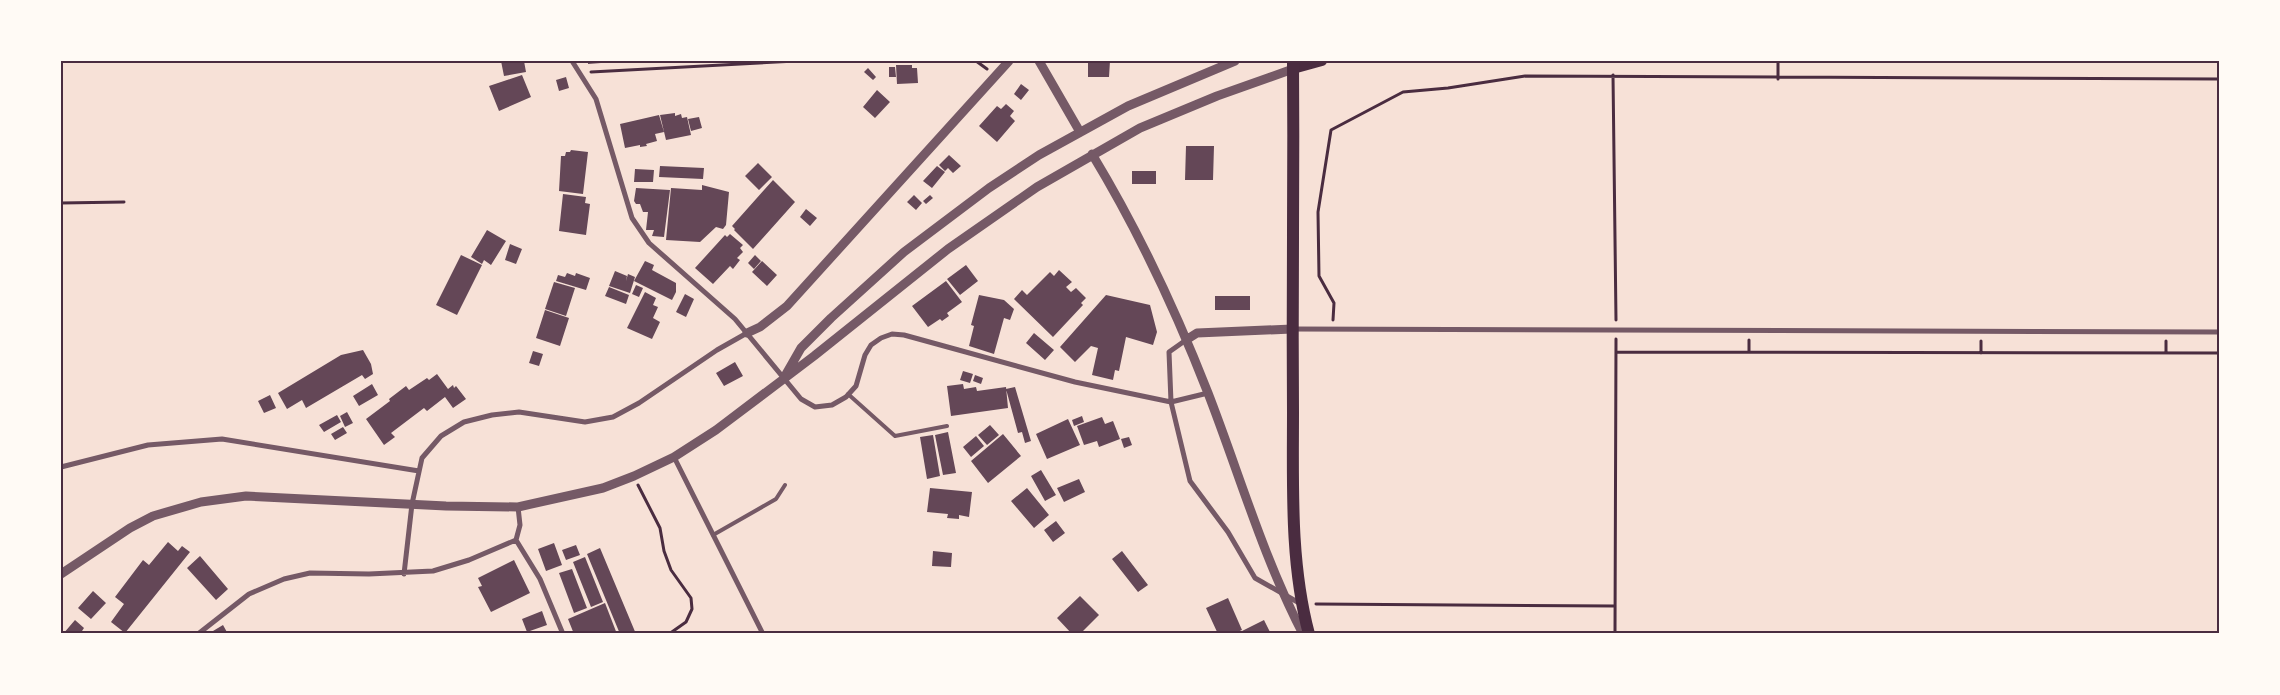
<svg xmlns="http://www.w3.org/2000/svg" width="2280" height="695" font-family="'Work Sans',sans-serif">
<style>
.building{fill:#644757}
.lines{fill:none;stroke-linecap:round;stroke-linejoin:round}
.path{stroke:#4a2c40;stroke-width:3}
.service{stroke:#755966;stroke-width:4}
.minor{stroke:#755966;stroke-width:5}
.tertiary{stroke:#755966;stroke-width:9}
.secondary{stroke:#4a2c40;stroke-width:10}
.primary{stroke:#4a2c40;stroke-width:12}
.neatline{fill:none;stroke:#4a2c40;stroke-width:2}
</style>
<rect width="100%" height="100%" fill="#f7e1d7"/>
<path class="building" d="M501,61H524L526,72L504,76Z
M588,61H601V63L588,64Z
M1088,61H1110L1109,77H1088Z
M896,65H912V68H917L918,83L897,84Z
M889,67H895L896,77H889Z
M868,68L876,77L873,80L864,72Z
M522,75L531,97L499,111L489,86Z
M566,77L569,88L559,91L556,80Z
M1021,84L1029,90L1021,100L1014,94Z
M877,90L890,102L875,118L863,107Z
M1006,104L1014,111L1010,116L1015,121L997,142L979,126L997,106L1001,109Z
M675,113V116L681,114L682,118L687,117L691,135L666,140L660,115Z
M659,115L664,132L655,134L657,141L646,144L647,146L640,147V145L625,148L620,124Z
M699,117L702,128L691,131L688,119Z
M1186,146H1214L1213,180H1185Z
M571,150L588,152L583,194L559,191L561,156H565L566,152H570Z
M949,155L961,166L953,173L948,168L945,171L939,165Z
M758,163L772,177L759,190L745,176Z
M660,166L704,168L703,179L659,177Z
M937,166L945,172L932,188L923,181Z
M635,169L654,170L653,182H634Z
M1132,171H1156V184H1132Z
M773,180L795,202L753,249L734,230L735,229L732,226Z
M702,185L729,192L726,225L723,229L716,227L700,242L666,240L671,188L702,190Z
M636,188L670,190L664,237L652,236L654,230H646L648,212H643L640,204H636L634,201Z
M563,194L586,197L585,203L590,204L586,235L559,231Z
M914,195L922,203L916,210L907,202Z
M930,195L933,198L926,204L923,201Z
M806,209L817,218L810,226L800,217Z
M487,230L506,241L491,265L484,260L482,264L471,257Z
M730,234L743,245L740,248L743,252L737,258L740,260L733,269L730,266L713,284L695,268L725,235L727,237Z
M510,244L522,249L516,264L505,260Z
M461,255L482,265L457,315L436,305Z
M755,255L761,261L754,269L748,263Z
M645,261L654,265L652,270L676,283V292L672,300L634,281Z
M762,261L777,275L767,286L752,272Z
M966,265L978,281L960,295L947,279Z
M1059,270L1072,282L1066,287L1071,292L1076,288L1086,298L1081,303L1083,305L1053,337L1014,299L1022,290L1027,295L1050,272L1054,276Z
M615,271L627,276L626,281L628,274L635,277L630,293L609,286Z
M567,273L575,276L576,273L590,278L586,290L556,281L558,275L565,277Z
M946,281L962,302L947,313L949,316L942,321L940,319L928,327L912,306Z
M554,282L575,288L566,316L545,309Z
M636,285L643,288L639,297L632,294Z
M609,287L629,295L626,304L605,296Z
M645,292L656,298L653,305L658,307L653,318L660,322L652,339L627,328Z
M685,294L694,299L686,317L676,312Z
M979,295L1004,300L1014,309L1010,320L1004,318L994,354L969,346L974,326L971,325Z
M1106,295L1150,305L1157,332L1153,345L1126,337L1119,371L1115,370L1113,380L1092,375L1098,348L1091,346L1075,362L1060,347Z
M1215,296H1250V310H1215Z
M545,310L569,318L560,346L536,338Z
M1034,333L1054,350L1045,360L1026,343Z
M363,350L371,364L373,374L365,379L362,375L306,408L302,400L287,409L278,393L341,355Z
M533,351L543,354L539,366L529,363Z
M735,362L743,376L724,386L716,373Z
M963,371L973,374L970,383L960,380Z
M437,374L448,389L453,385L454,388L456,386L466,399L453,408L445,397L427,411L424,408L391,433L395,437L384,445L366,419L390,401L389,399L406,386L409,390L427,378L429,380Z
M975,375L983,378L981,384L973,381Z
M372,384L378,395L359,406L353,396Z
M963,384L964,389L976,387L977,391L1006,387L1008,408L951,416L947,386Z
M1015,387L1031,441L1025,443L1022,432L1018,433L1006,389Z
M270,395L276,408L264,413L258,401Z
M347,412L353,423L345,427L340,416Z
M337,415L341,422L324,432L319,425Z
M1082,416L1084,422L1074,426L1072,420Z
M1102,417L1105,424L1113,421L1120,439L1099,447L1097,441L1084,445L1077,426Z
M1068,419L1080,445L1047,459L1036,434Z
M990,425L999,435L987,445L978,435Z
M343,427L347,433L335,440L331,434Z
M948,432L956,473L943,475L935,435Z
M1003,434L1021,456L988,483L971,461Z
M933,435L940,476L927,479L920,437Z
M976,436L984,446L971,457L963,447Z
M1129,437L1132,445L1124,448L1121,439Z
M1041,470L1056,495L1045,501L1031,476Z
M1079,479L1085,492L1064,502L1057,488Z
M930,488L972,492L969,517L959,515V519L947,518L948,514L927,512Z
M1027,488L1049,515L1034,528L1011,501Z
M1056,521L1065,533L1053,542L1044,530Z
M168,542L178,551L182,546L190,552L125,633L111,622L124,604L115,597L143,560L149,565Z
M554,543L562,565L546,571L538,549Z
M576,545L580,555L566,560L562,550Z
M600,548L636,634H620L587,554Z
M933,551L952,553L951,567L932,566Z
M1122,551L1148,585L1138,592L1112,559Z
M200,556L228,589L216,600L187,568Z
M585,557L603,602L591,607L573,562Z
M514,560L530,593L491,612L478,587L482,586L478,578Z
M572,569L587,608L574,613L559,573Z
M93,591L106,603L91,619L78,608Z
M1080,596L1099,615L1080,634H1072L1057,618Z
M1228,598L1242,630L1233,634H1218L1206,608Z
M605,603L617,634H574L568,619Z
M542,611L547,625L527,632L522,619Z
M75,620L84,628L80,634H63Z
M1264,620L1271,634H1236Z
M223,625L228,634H208Z"/>
<g class="lines">
<path class="path" d="M976,61L987,69
M1778,61V79
M591,72L796,61
M1613,75L1616,320
M61,203L124,202
M1333,320L1334,303L1319,276L1318,212L1331,130L1403,92L1448,88L1525,76L2219,79
M1616,352L2219,353
M1749,352V340
M1981,353V341
M2166,353V341
M638,485L660,528L664,551L671,570L691,598L692,609L686,622L669,634
M1316,604L1615,606
M1615,634L1616,339"/>
<path class="service" d="M848,394L895,436L947,426
M713,535L776,499L785,485"/>
<path class="minor" d="M572,61L596,99L632,218L649,243L735,319L801,399L815,407L832,405L846,397L856,386L865,355L871,345L881,338L892,334L904,335L1075,382L1171,402L1208,393
M1294,329L2219,332
M1186,340L1169,352L1171,402L1190,481L1228,532L1255,578L1301,604
M674,457L763,634
M61,467L148,445L222,439L419,471
M518,507L520,525L516,540L540,579L563,634
M404,574L412,504L422,458L441,436L464,422L492,415L519,412L585,422L613,417L639,403L717,350L747,333
M198,634L249,594L284,579L310,573L369,574L433,571L469,560L516,540"/>
<path class="tertiary" d="M1039,61L1080,132
M1092,154C1138,230 1176,311 1208,393C1239,473 1263,557 1303,634
M747,333L760,327L787,306L1009,61
M1186,340L1197,333L1292,329
M785,376L801,348L831,318L904,252L989,188L1039,155L1128,106L1235,61
M61,574L130,528L153,516L201,502L246,496L446,506L518,507L603,488L634,476L674,457L716,430L814,356L948,249L1037,187L1140,128L1217,96L1293,69"/>
<path class="secondary" d="M1293,69L1322,61"/>
<path class="primary" d="M1293,61C1294,178 1292,295 1293,412C1293,486 1290,563 1309,634"/>
</g>
<rect width="2280" height="695" fill="none" stroke="#fffaf5" stroke-width="125"/>
<rect x="62" y="62" width="2156" height="570" class="neatline"/>
</svg>
